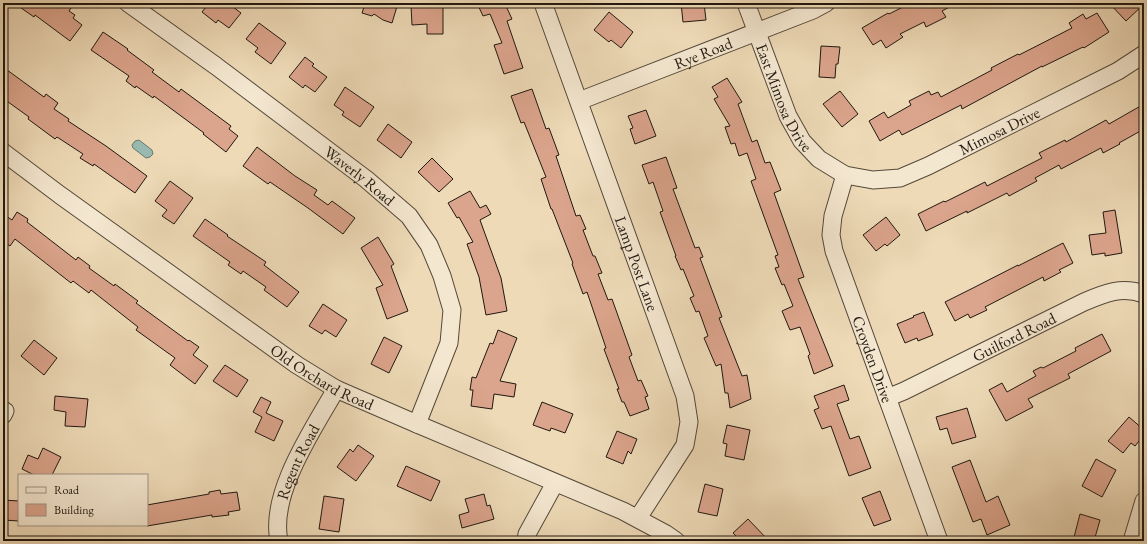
<svg xmlns="http://www.w3.org/2000/svg" width="1147" height="544" font-family="'EB Garamond',serif">
<style>
.water{fill:#99bab0;stroke:#697970}
.building{fill:#dba48c;stroke:#20180f}
.lines{fill:none;stroke-linecap:round;stroke-linejoin:round}
.minor-casing{stroke:#544839;stroke-width:19}
.minor{stroke:#f4e7d0;stroke-width:17}
.labels{text-anchor:middle;dominant-baseline:central;stroke-width:3;stroke-linejoin:round;paint-order:stroke}
.street-label{font-size:16px;fill:#20180f;stroke:#f4e7d0}
</style>
<rect width="100%" height="100%" fill="#eedab7"/>
<filter id="stains"><feTurbulence type="fractalNoise" baseFrequency=".005" numOctaves="4"/><feColorMatrix values="0 0 0 0 .2 0 0 0 0 .09 0 0 0 0 .02 0 0 0 .5 -.17"/></filter>
<radialGradient id="worn" r=".72"><stop offset=".6" stop-color="#630" stop-opacity="0"/><stop offset="1" stop-color="#630" stop-opacity=".3"/></radialGradient>
<path class="water" d="M139,140L152,150L153,154L150,157L146,158L133,148L132,145L135,141Z"/>
<path class="building" d="M14,3H64L71,8L69,11L75,15L73,18L82,25L70,41L35,15L34,17Z
M209,3H228L241,13L229,28L218,20L216,23L202,12Z
M359,3H398L392,23L383,20L374,14L372,16L362,13L364,7Z
M424,3H443V34H427V24L412,25L411,6H424Z
M477,3H514L506,6L512,19L507,21L523,68L504,74L494,45L502,43L490,14L483,16Z
M681,3H704L706,20L683,22Z
M911,3H957L942,11L946,17L926,27L924,22L900,34L903,37L886,48L881,40L873,45L862,28L888,13L889,14Z
M1109,3H1144V4L1126,21Z
M609,12L633,32L621,48L611,40L609,42L594,30Z
M1097,13L1109,32L1084,48L1083,47L1042,67V66L962,109L961,105L902,135L899,130L880,141L869,121L884,112L888,118L911,105L909,101L929,91L931,95L938,92L941,97L992,70L991,68L1018,54L1019,55L1072,28L1069,23L1083,14L1086,19Z
M259,23L286,43L271,64L255,52L258,48L246,39Z
M103,32L128,49L127,50L154,70L152,72L179,92L181,89L231,126L229,129L238,136L226,152L203,134L204,133L154,96L153,98L136,86L135,88L126,81L129,76L91,50Z
M821,46L840,47L838,64H836L835,78L819,77Z
M305,57L314,64L312,66L327,77L315,92L305,85L303,88L289,77Z
M3,67L44,97L46,94L58,103L54,109L69,119L68,121L106,146L147,176L135,193L94,164L93,166L80,158L83,154L57,137L55,139L28,119L29,117L4,99L8,93L3,90Z
M727,78L742,102L738,104L752,142L757,140L765,163L770,162L781,190L774,193L804,277L798,279L833,366L814,374L808,356L810,354L800,327L790,330L782,311L793,306L784,284L782,285L775,268L779,267L775,256L778,255L751,181L756,179L747,153L739,156L735,143L731,144L725,127L730,126L714,99L718,97L712,87Z
M345,87L374,107L360,127L342,115L344,112L334,105Z
M532,89L546,129L549,128L559,155L556,156L576,216L580,215L586,229L583,230L593,256H595L602,273L598,274L608,300L612,299L632,355L629,357L638,381L641,380L648,396L645,397L649,409L630,416L624,402H622L617,389H619L604,349L606,348L587,292L583,294L572,264L573,263L552,209H551L541,179L546,177L524,122L521,123L511,96Z
M840,91L858,114L842,127L823,104Z
M1144,104V129L1119,143L1120,144L1103,153L1101,148L1061,169L1059,165L1035,178L1037,181L1009,196L1007,193L967,213V211L926,231L918,214L944,201L945,202L985,182L987,186L1042,158L1039,153L1065,140L1066,142L1106,120L1109,124Z
M646,110L656,136L635,144L630,129L633,128L628,116Z
M388,124L412,142L401,158L377,140Z
M257,147L295,176L317,190L314,195L328,205L332,201L355,218L343,234L308,208L270,182L268,184L243,166Z
M666,157L677,188L673,189L695,248L699,247L703,257L700,258L722,317L719,318L742,376L747,375L751,399L730,408L728,393H725L721,364L716,366L704,338L708,336L699,311L696,312L690,298L694,296L683,269L681,270L675,256H676L660,212L663,211L653,182L649,184L642,165Z
M432,158L453,179L439,192L418,172Z
M170,181L193,198L174,224L162,216L167,210L155,201Z
M470,191L480,208L486,205L491,214L480,220L501,278L507,311L486,315L479,277L467,244L473,242L459,217L457,218L448,203Z
M1115,210L1122,253L1105,256V253L1092,255L1089,235L1106,233L1103,212Z
M17,212L28,219L27,222L76,260L78,257L90,266L89,268L114,286L115,284L138,301L136,303L188,341L189,340L199,347L193,355L208,366L195,384L170,365L175,358L136,330L138,327L91,290L89,293L73,281L71,283L15,239L10,246L3,241V214L12,220Z
M886,217L900,235L887,246L885,244L876,251L863,235Z
M205,219L228,235L227,236L266,262L264,265L299,292L287,307L264,290L266,287L243,271L241,274L228,265L230,262L193,236Z
M378,237L394,264L391,266L408,311L387,319L376,288L383,285L361,248Z
M1063,243L1073,263L1059,270L1061,272L1044,281L1043,277L985,307L987,310L970,318L968,314L955,321L945,302L975,287L1018,265V266Z
M323,304L347,320L336,337L325,330L322,334L309,326Z
M924,312L933,335L918,341L917,338L905,343L897,324L914,317L913,316Z
M498,330L517,338L500,381L516,384L514,397L494,394L492,409L471,406L473,390H470L472,377L476,378L490,343L493,344Z
M1102,334L1111,351L1068,374L1070,378L1028,399L1033,407L1006,421L989,390L1002,383L1007,392L1036,376L1033,371L1041,367L1043,368L1076,351L1075,348Z
M384,337L402,346L389,373L371,364Z
M34,340L57,358L44,375L21,356Z
M225,365L248,380L237,397L213,381Z
M844,385L849,400L837,404L850,439L859,436L871,468L849,476L831,426L822,429L814,410L819,408L814,396Z
M55,396L88,399L85,427L65,426L66,412L54,410Z
M261,397L271,402L266,413L283,421L274,441L255,432L262,417L253,412Z
M542,402L573,414L565,433L551,428L550,431L533,425Z
M967,408L976,437L952,444L947,428L940,430L936,417Z
M1129,417L1144,430V435L1135,446L1131,443L1123,453L1108,441Z
M727,425L750,430L744,460L725,456L727,444L723,443Z
M617,431L637,439L631,454L628,451L623,464L606,457Z
M358,445L374,456L356,481L337,467L350,449L353,452Z
M43,448L61,457L52,475H34L22,469L28,455L38,459Z
M1096,459L1116,470L1102,497L1082,486Z
M970,460L986,502L998,496L1010,525L987,535L981,519L973,522L952,467Z
M406,466L440,481L431,501L397,486Z
M705,484L723,489L717,516L698,512Z
M220,490L221,494L237,492L240,510L228,512L229,515L212,517V515L147,526V505L209,494V492Z
M880,491L891,520L874,526L862,498Z
M484,494L487,506L490,505L494,519L462,528L459,515L469,512L465,499Z
M324,496L344,499L339,532L319,529Z
M3,500L19,501V521L3,520Z
M1080,514L1100,520L1094,541H1073Z
M748,519L769,541H741L733,533Z"/>
<g class="lines">
<defs>
<g id="minor">
<path id="s1" d="M128,3L216,66L366,179L409,216L429,245L442,276L452,310L449,343L417,424"/>
<path id="s2" d="M543,3L685,396L689,422L685,445L638,518"/>
<path id="s3" d="M746,3L788,116L802,141L819,159L845,175L873,180L900,178L928,166L1118,71L1144,54"/>
<path id="s4" d="M579,101L813,10L826,3"/>
<path id="s5" d="M3,152L60,195L297,365L336,389L417,424L623,511L666,534L676,541"/>
<path id="s6" d="M845,175L833,216L831,235L834,251L939,541"/>
<path id="s7" d="M887,398L904,391L1084,302C1105,293 1122,286 1144,294"/>
<path d="M3,415L5,411"/>
<path id="s8" d="M279,541C269,493 313,430 336,389"/>
<path d="M526,541L527,534L555,483"/>
<path d="M1132,541L1144,501"/>
</g>
</defs>
<use href="#minor" class="minor-casing"/>
<use href="#minor" class="minor"/>
</g>
<g class="labels">
<g class="street-label">
<text stroke="none"><textPath href="#s4" startOffset="133">Rye Road</textPath></text>
<text stroke="none"><textPath href="#s3" startOffset="102">East Mimosa Drive</textPath></text>
<text stroke="none"><textPath href="#s3" startOffset="370">Mimosa Drive</textPath></text>
<text stroke="none"><textPath href="#s1" startOffset="289">Waverly Road</textPath></text>
<text stroke="none"><textPath href="#s2" startOffset="277">Lamp Post Lane</textPath></text>
<text stroke="none"><textPath href="#s7" startOffset="141">Guilford Road</textPath></text>
<text stroke="none"><textPath href="#s6" startOffset="193">Croyden Drive</textPath></text>
<text stroke="none"><textPath href="#s5" startOffset="391">Old Orchard Road</textPath></text>
<text stroke="none"><textPath href="#s8" startOffset="83">Regent Road</textPath></text>
</g>
</g>
<rect width="1147" height="544" fill="none" stroke="#eedab7" stroke-width="16"/>
<rect x="4" y="4" width="1139" height="536" fill="none" stroke="#20180f" stroke-width="2"/>
<rect x="8" y="8" width="1131" height="528" fill="none" stroke="#20180f"/>
<rect x="18" y="474" width="130" height="52" fill="#f4e7d0" stroke="#9f9483"/>
<rect x="26" y="487" width="20" height="6" fill="#f4e7d0" stroke="#9f9483"/>
<text x="54" y="494" font-size="12" fill="#20180f">Road</text>
<rect x="26" y="504" width="20" height="12" fill="#dba48c" stroke="#9f9483"/>
<text x="54" y="514" font-size="12" fill="#20180f">Building</text>
<rect width="100%" height="100%" filter="url(#stains)"/>
<rect width="100%" height="100%" fill="url(#worn)"/>
</svg>
